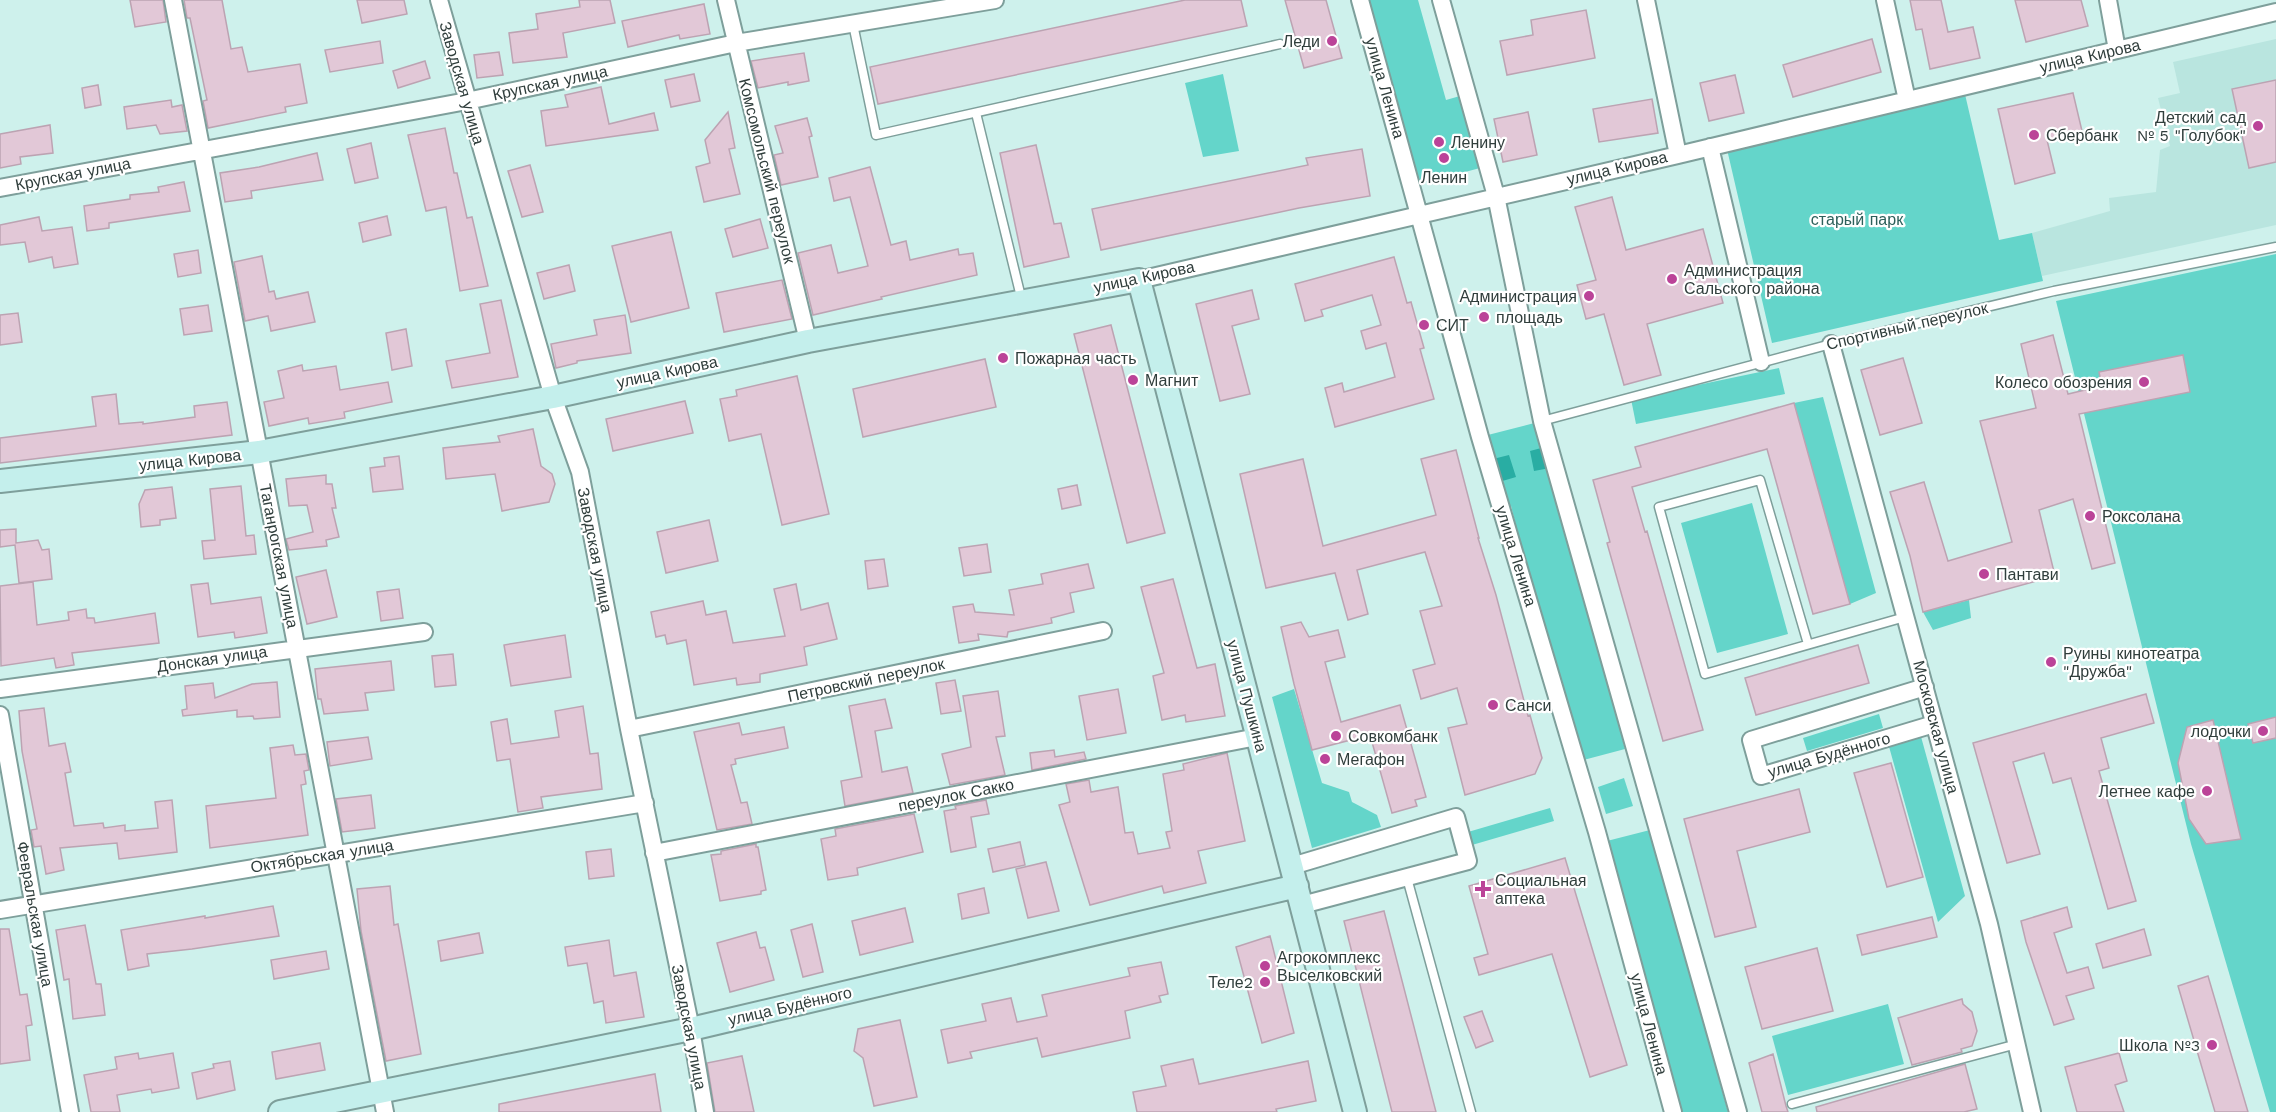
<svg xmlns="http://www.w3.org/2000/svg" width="2276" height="1112" font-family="'Work Sans',sans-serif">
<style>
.built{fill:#b9e5df}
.green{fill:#64d5ca}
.water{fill:#29ada3}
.building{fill:#e2c8d7;stroke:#bca3b2;stroke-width:1.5}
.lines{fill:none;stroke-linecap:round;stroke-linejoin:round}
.lane-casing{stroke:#7e9f9b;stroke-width:11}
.street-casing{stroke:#7e9f9b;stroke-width:20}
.secondary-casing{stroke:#7e9f9b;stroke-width:26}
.lane{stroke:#fff;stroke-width:8}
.street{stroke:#fff;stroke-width:16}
.secondary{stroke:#c4efec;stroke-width:22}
.poi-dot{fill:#bb4398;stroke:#fff;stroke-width:2}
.labels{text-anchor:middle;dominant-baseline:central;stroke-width:4.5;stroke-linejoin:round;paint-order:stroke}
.poi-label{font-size:16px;fill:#303e3c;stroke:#fff;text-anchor:start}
.street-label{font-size:16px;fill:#303e3c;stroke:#fff}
.park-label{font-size:16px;fill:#2d605b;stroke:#fff}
</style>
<rect width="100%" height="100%" fill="#cef1ec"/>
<path class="built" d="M2276,39V225L2042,276L2032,233L2110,211L2109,198L2156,192L2160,150L2170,146L2158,98L2180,93L2173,62Z"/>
<path class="green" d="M1369,0H1418L1446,100L1460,96L1480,168L1420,184Z
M1223,74L1239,151L1203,157L1185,83Z
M1964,90L1999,240L2032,233L2043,281L1772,343L1726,145Z
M2276,254V1112H2270L2191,844L2056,301Z
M1779,368L1785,394L1636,424L1631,399Z
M1823,397L1876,593L1850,604L1794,403Z
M1542,421L1555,480L1625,749L1576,762L1511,506L1500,508L1480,437Z
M1752,503L1788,634L1717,653L1681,523Z
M1969,600L1971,618L1933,630L1923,612Z
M1294,689L1322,783L1349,792L1352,802L1377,815L1381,827L1312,848L1272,697Z
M1879,714L1883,728L1807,751L1803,738Z
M1920,733L1965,896L1938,922L1888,743Z
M1624,778L1633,806L1606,814L1598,787Z
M1550,808L1554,821L1472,845L1468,832Z
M1650,830L1728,1112H1677L1603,842Z
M1888,1004L1904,1064L1788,1095L1772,1036Z"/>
<path class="water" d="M1545,447L1550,468L1534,471L1530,451Z
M1509,455L1516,477L1499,482L1493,459Z"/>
<path class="building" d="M130,0H163L166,22L135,27Z
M184,0H222L231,49L242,47L248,72L300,64L307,103L285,107L286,112L208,128L203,101L207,100L190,18H187Z
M357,0H404L407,14L362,23Z
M579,0H610L615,23L563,33L567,57L513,63L509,33L538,29L536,14L580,7Z
M1185,0H1241L1247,26L878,104L870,67Z
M1285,0H1326L1342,58L1304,68Z
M1910,0H1941L1948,32L1973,27L1980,58L1930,69L1922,29L1916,30Z
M2015,0H2081L2088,26L2026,42Z
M704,4L710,34L680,39L679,35L628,47L622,21Z
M1586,10L1595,58L1507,75L1500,41L1533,35L1531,20Z
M1872,39L1881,72L1793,97L1783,65Z
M380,41L383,63L330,72L325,50Z
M499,52L503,75L477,78L474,55Z
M804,53L809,81L788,85V82L758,88L751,61Z
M425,61L430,78L398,88L393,71Z
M694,74L700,101L671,107L665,80Z
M1735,75L1744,113L1709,121L1700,83Z
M2276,80V162L2249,168L2232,89Z
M98,85L101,105L85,108L82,88Z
M601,87L609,124L654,113L658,130L546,146L541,111L568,107L565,95Z
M2073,93L2082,131L2047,140L2055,173L2015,184L1998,109Z
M1652,99L1658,133L1599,142L1593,109Z
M171,100L172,107L182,105L187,131L160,134L156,125L127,129L124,107Z
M728,112L735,148L729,149L740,194L704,202L696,167L710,163L705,140Z
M1528,112L1537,155L1503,162L1494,119Z
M807,118L812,136L809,137L818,177L781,185L774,155L783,153L775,126Z
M50,125L53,153L20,157L21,164L0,168V134Z
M445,128L454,173H457L467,218L472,217L488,286L460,291L446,207L426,211L408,135Z
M371,143L378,178L355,183L347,149Z
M1036,145L1054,224L1061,223L1069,257L1024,267L1000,153Z
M1362,149L1370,196L1299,208L1101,250L1092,209L1308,165L1306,158Z
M317,153L323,180L251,191L252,198L225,202L220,173L259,167Z
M530,165L543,212L522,217L508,171Z
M870,167L891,245L906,241L910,260L958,249L959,255L973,253L977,275L881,297L882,299L813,315L798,253L831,245L838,273L868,266L850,197L834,201L829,178Z
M184,182L190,211L109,223V228L87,231L84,206L130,199V195L159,192L158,187Z
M1612,197L1626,250L1703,229L1723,303L1647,324L1661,375L1624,385L1604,314L1586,319L1577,285L1596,280L1575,207Z
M387,216L391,235L363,242L359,223Z
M39,217L42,231L72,227L78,264L54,268L52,257L29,262L25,242L0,245V225Z
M760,219L768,248L733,257L725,229Z
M671,232L689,308L631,322L612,246Z
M198,250L201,273L178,277L174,254Z
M262,256L269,292L274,291L276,299L308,292L315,322L271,331L268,316L245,321L234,262Z
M1394,257L1407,303L1411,302L1424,348L1420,349L1434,399L1335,427L1325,388L1342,383L1344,392L1395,377L1386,343L1366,349L1361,331L1381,325L1372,295L1321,310L1323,316L1305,321L1295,284Z
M569,265L575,291L544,299L537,273Z
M782,280L792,319L724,332L716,293Z
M1252,290L1259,319L1232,326L1250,394L1220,401L1196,304Z
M501,300L518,377L452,388L446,361L490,353L480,304Z
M208,305L212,331L184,335L180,309Z
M18,313L22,342L0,345V315Z
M625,315L631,353L577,361V363L556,368L551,344L597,335L594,320Z
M1111,325L1165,533L1127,543L1074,334Z
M406,329L412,366L392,370L386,333Z
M2053,335L2068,394L2102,386L2099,372L2183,355L2190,392L2079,414L2115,563L2092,569L2073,499L2039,510L2055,576L1923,612L1910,556L1890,492L1924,482L1948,561L2012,542L1980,421L2036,408L2021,344Z
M1903,358L1922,423L1880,435L1861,370Z
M985,359L996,407L863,437L853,389Z
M302,365L303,371L336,366L340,390L388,382L392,402L344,412L345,418L309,424L308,418L269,426L264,402L284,398L278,371Z
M797,376L829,514L782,525L761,434L729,441L720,399L737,396L736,390Z
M116,394L119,424L143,422V424L195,417L194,406L227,402L232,435L0,463V438L96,426L92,397Z
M685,401L693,433L613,451L606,419Z
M1794,403L1850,604L1813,614L1767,449L1632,487L1645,532L1647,531L1703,730L1663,741L1607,543L1610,542L1593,480L1641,467L1635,447Z
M533,429L541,466L552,474L555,484L549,502L502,511L495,474L446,479L443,448L500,442L498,436Z
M1456,450L1479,538H1478L1496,595L1528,716L1530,715L1542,758L1535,774L1465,795L1448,728L1467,724L1457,688L1421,699L1413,670L1435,664L1420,611L1442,606L1425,552L1357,570L1368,614L1348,620L1335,573L1266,588L1240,474L1303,459L1323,546L1436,515L1421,459Z
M399,456L403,489L373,492L370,468L385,466L384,458Z
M326,475V484H332L336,508H332L339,537L326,540L327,546L289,550L286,539L313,532L307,505L289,506L286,479Z
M1077,485L1081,505L1062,509L1058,489Z
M241,486L246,536L254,535L256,554L204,559L202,541L215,540L210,489Z
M172,487L176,518L160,520V525L141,527L139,504L145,490Z
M709,520L718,561L666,573L657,532Z
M16,529V543L38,540L42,550L49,549L52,579L19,583L15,545L0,547V530Z
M987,544L991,572L964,576L959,548Z
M884,559L888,586L868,589L865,561Z
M1088,564L1094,588L1070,593L1074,612L1051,618L1052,623L1008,632L1007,637L978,634L979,640L959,643L953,607L973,604L975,612L1014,615L1009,590L1043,584L1041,574Z
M326,570L337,617L307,624L296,577Z
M1173,579L1197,668L1215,664L1225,716L1186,722L1185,715L1162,720L1153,676L1164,673L1141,587Z
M33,582L37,625L69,620L68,612L86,609L87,618H94L95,623L155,613L159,643L72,653L74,665L56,668L54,658L1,666L0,586Z
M208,583L211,604L261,597L267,633L235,638L234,632L198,637L191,585Z
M796,584L801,610L828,603L837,639L804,647L807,665L760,674V682L737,685L736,678L694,685L686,640L667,644L665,635L656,637L651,612L703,601L706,615L726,611L733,643L785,636L774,589Z
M399,589L403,618L381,621L377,592Z
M1301,622L1309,637L1338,630L1345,657L1325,662L1341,722L1400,705L1426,797L1415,800L1417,806L1392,813L1370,735L1312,750L1294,684L1281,627Z
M565,635L571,677L511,686L504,645Z
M1858,645L1869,683L1756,715L1745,678Z
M453,654L456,685L435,687L432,656Z
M391,661L394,690L365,693L368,710L324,714L321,699H318L315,669Z
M955,680L961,711L941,714L936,683Z
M277,682L280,717L254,719L253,716L237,717V710L183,716L182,710L187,709L185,686L213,683L215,698L252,684Z
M1118,689L1126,733L1087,740L1079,696Z
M998,691L1005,736L996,737L1005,775L950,785L942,754L971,747L963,696Z
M2146,694L2154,723L2101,738L2109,768L2099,771L2136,901L2108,909L2071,778L2053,783L2044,753L2013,762L2040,854L2007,863L1973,743Z
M885,699L892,728L875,731L882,772L907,767L913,793L845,806L841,781L862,777L849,706Z
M583,706L590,754L598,753L602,789L541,797L543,808L518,812L510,759L497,761L491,722L507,719L511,744L559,737L555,711Z
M44,708L49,746L65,743L71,772L65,773L74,826L103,823L104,828L125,825V831L158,828L155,802L172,800L177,852L119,859L117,843L60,848L64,870L46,874L41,846L34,847L31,830L37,829L22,751L19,711Z
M2276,717V738L2253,743L2248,724Z
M2213,720L2241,839L2206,844L2189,819L2178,763L2187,727Z
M739,723L742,735L784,727L788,748L735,759L736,764L731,765L741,803L747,802L752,824L717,830L694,732Z
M368,737L372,759L330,766L327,742Z
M293,745L295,755L306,754L309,770L304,771L306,784L301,785L308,835L210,848L206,806L276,798L270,748Z
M1054,750L1055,757L1084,752L1086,759L1032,770L1030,753Z
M1227,753L1245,841L1198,851L1206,883L1164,893L1162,886L1090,905L1059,805L1070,802L1066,784L1089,780L1091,792L1118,787L1125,833L1133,832L1138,854L1170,848L1166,832L1172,831L1163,774L1184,770L1183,764Z
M1891,763L1923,877L1887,887L1854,773Z
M1799,789L1810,832L1737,851L1756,927L1715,937L1684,819Z
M371,795L375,828L342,832L336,799Z
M986,800L989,814L971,817L976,847L951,852L944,811L956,809L955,806Z
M914,814L923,852L857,868L858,875L828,880L821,839L836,836L835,829Z
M1020,842L1025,865L993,872L988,849Z
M756,844V847H758L766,890L761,891V894L720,901L711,855L721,854V851Z
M611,849L614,876L589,879L586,852Z
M1565,858L1627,1065L1590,1077L1552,954L1479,975L1474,958L1488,954L1469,886Z
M1046,862L1059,911L1028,918L1016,869Z
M390,886L394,925L398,924L421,1054L386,1061L361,931L357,889Z
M984,888L989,913L962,919L958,894Z
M273,906L279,936L192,949L147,954L149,966L128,970L121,930L205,916V918Z
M2067,907L2072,927L2054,933L2067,973L2088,967L2094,988L2066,996L2074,1019L2054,1025L2026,942L2021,921Z
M905,908L913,942L860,955L852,921Z
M1384,911L1436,1112H1392L1344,921Z
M1932,917L1937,937L1862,955L1857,935Z
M812,924L823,972L803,977L791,930Z
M85,925L96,984H101L105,1015L73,1019L69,979L64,980L56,930Z
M0,929H9L20,995L27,994L32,1025L26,1026L30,1060L0,1064Z
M2144,929L2151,955L2103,968L2096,944Z
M756,932L760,948L765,947L774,980L730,992L717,943Z
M479,933L483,953L441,961L438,941Z
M1270,936L1294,1033L1262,1043L1236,947Z
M609,940L614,976L636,972L644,1017L606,1023L603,1001L594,1003L587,963L568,966L565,947Z
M1817,948L1833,1011L1762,1029L1745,967Z
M326,951L329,969L274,979L271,960Z
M1161,962L1168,994L1159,996L1161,1002L1125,1011L1130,1038L1042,1057L1037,1038L970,1052L972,1058L948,1063L941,1030L986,1021L982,1004L1011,998L1017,1022L1047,1016L1042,995L1130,976L1128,968Z
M2208,976L2248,1112H2215L2178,986Z
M1962,999L1963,1004L1972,1012L1977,1031L1972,1046L1961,1049L1962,1052L1912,1065L1898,1018Z
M1482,1011L1493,1041L1476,1048L1464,1017Z
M900,1020L917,1097L874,1106L863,1058L854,1051L858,1029Z
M320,1043L325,1070L276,1079L272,1052Z
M138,1053L139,1059L173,1053L179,1088L152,1093L151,1089L117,1095L120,1112H91L84,1075L117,1069L115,1057Z
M2119,1053L2127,1081L2115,1085L2124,1112H2077L2065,1067Z
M1773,1054L1786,1106L1788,1112H1762L1749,1063Z
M742,1056L754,1112H715L707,1063Z
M1193,1059L1199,1084L1308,1061L1316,1101L1276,1109L1277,1112H1137L1133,1092L1166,1086L1161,1066Z
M230,1061L235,1090L197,1099L192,1073L214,1068L213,1064Z
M1965,1064L1977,1109L1964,1112H1817L1816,1107Z
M655,1074L661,1112H499V1104Z"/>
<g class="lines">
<defs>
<path id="lane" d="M853,24L876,135L1280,44
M976,113L1022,301
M1542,421L1831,344L2054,291L2276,247
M1808,644L1760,480L1659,507L1705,674L1905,617
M1407,878L1471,1112
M1792,1104L2017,1044"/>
<path id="street" d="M173,0L385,1112
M439,0L553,397L580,472L629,729L691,1029L705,1112
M726,0L808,341
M1360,0L1480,437L1597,832L1673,1112
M1441,0L1496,196L1542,421L1738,1112
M1646,0L1678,155
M1885,0L1907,100
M2108,0L2117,50
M1710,147L1761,362
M0,188L467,101L736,43L995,0
M1139,280L1678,155L2276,12
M1831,344L1989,924L2032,1112
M1925,687L1751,740L1761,776L1934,724
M0,689L424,632
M0,715L70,1112
M629,729L1103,631
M654,853L1257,737
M1292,866L1456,817L1468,861L1302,905
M0,910L645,803"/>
<path id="secondary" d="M0,481L259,452L553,397L808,341L1139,280L1355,1112
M280,1112L691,1029L1297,886"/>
</defs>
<use href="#lane" class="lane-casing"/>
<use href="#street" class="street-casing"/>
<use href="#secondary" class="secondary-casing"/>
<use href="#lane" class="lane"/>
<use href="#street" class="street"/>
<use href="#secondary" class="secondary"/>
</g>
<g class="poi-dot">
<circle cx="1332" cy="41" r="6"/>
<circle cx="2258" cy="126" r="6"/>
<circle cx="2034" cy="135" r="6"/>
<circle cx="1439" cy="142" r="6"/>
<circle cx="1444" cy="158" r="6"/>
<circle cx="1672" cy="279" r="6"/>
<circle cx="1589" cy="296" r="6"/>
<circle cx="1484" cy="317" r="6"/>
<circle cx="1424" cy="325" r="6"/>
<circle cx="1003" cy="358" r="6"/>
<circle cx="1133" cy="380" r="6"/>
<circle cx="2144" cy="382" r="6"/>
<circle cx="2090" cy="516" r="6"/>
<circle cx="1984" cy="574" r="6"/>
<circle cx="2051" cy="662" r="6"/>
<circle cx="1493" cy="705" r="6"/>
<circle cx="2263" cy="731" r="6"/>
<circle cx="1336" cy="736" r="6"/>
<circle cx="1325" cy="759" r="6"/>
<circle cx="2207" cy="791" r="6"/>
<path d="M1480 880h6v6h6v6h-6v6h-6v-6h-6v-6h6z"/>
<circle cx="1265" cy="966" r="6"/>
<circle cx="1265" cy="982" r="6"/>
<circle cx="2212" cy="1045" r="6"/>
</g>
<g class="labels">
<g class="poi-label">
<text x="1320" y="41" text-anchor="end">Леди</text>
<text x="2246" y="117" text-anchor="end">Детский сад<tspan x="2246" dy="18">№ 5 "Голубок"</tspan></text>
<text x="2046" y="135">Сбербанк</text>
<text x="1451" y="142">Ленину</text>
<text x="1444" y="177" text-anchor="middle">Ленин</text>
<text x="1684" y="270">Администрация<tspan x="1684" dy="18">Сальского района</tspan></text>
<text x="1577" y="296" text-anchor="end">Администрация</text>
<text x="1496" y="317">площадь</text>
<text x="1436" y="325">СИТ</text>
<text x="1015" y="358">Пожарная часть</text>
<text x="1145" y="380">Магнит</text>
<text x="2132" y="382" text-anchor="end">Колесо обозрения</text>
<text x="2102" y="516">Роксолана</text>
<text x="1996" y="574">Пантави</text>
<text x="2063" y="653">Руины кинотеатра<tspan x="2063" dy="18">"Дружба"</tspan></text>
<text x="1505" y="705">Санси</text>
<text x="2251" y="731" text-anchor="end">лодочки</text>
<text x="1348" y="736">Совкомбанк</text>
<text x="1337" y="759">Мегафон</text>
<text x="2195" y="791" text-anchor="end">Летнее кафе</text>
<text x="1495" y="880">Социальная<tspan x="1495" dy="18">аптека</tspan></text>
<text x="1277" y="957">Агрокомплекс<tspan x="1277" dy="18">Выселковский</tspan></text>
<text x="1253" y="982" text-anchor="end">Теле2</text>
<text x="2200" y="1045" text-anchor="end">Школа №3</text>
</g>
<g class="street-label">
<text transform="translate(2090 56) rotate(-13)">улица Кирова</text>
<text transform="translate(462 83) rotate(74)">Заводская улица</text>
<text transform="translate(550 83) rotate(-12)">Крупская улица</text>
<text transform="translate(1385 88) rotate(74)">улица Ленина</text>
<text transform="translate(1617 168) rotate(-13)">улица Кирова</text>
<text transform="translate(767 171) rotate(76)">Комсомольский переулок</text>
<text transform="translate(73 174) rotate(-11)">Крупская улица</text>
<text transform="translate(1144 277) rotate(-12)">улица Кирова</text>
<text transform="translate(1907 326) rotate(-13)">Спортивный переулок</text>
<text transform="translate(667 372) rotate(-12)">улица Кирова</text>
<text transform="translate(190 460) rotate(-6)">улица Кирова</text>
<text transform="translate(595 550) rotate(79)">Заводская улица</text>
<text transform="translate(279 556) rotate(79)">Таганрогская улица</text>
<text transform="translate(1516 556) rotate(73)">улица Ленина</text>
<text transform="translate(212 659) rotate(-8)">Донская улица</text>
<text transform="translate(866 680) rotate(-12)">Петровский переулок</text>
<text transform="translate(1247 696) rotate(75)">улица Пушкина</text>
<text transform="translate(1936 727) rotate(75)">Московская улица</text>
<text transform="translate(1829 755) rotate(-16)">улица Будённого</text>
<text transform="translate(956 795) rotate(-11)">переулок Сакко</text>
<text transform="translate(322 856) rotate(-9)">Октябрьская улица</text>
<text transform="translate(35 914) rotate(80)">Февральская улица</text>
<text transform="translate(790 1006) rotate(-13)">улица Будённого</text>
<text transform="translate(1649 1024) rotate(75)">улица Ленина</text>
<text transform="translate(689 1027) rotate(79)">Заводская улица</text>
</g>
<g class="park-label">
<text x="1857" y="219">старый парк</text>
</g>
</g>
</svg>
